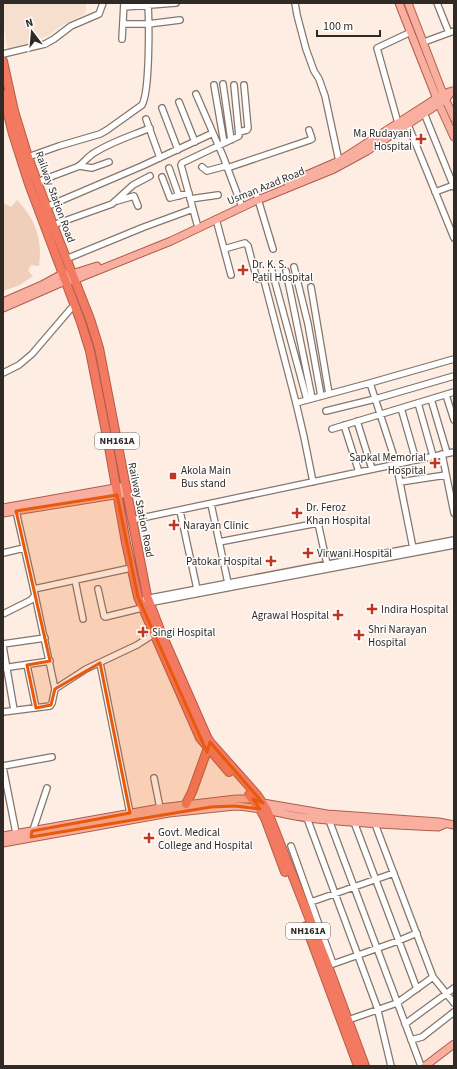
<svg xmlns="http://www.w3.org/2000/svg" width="457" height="1069" font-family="'Source Sans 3',sans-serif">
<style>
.built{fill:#f7dfd0}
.grass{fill:#efcfba}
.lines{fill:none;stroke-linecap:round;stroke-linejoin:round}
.minor-casing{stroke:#85766c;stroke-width:8}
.major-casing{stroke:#af5d4c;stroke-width:9}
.highway-casing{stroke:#af5d4c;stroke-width:10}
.minor{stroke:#fff;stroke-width:5.5}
.major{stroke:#f8afa0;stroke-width:7}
.highway{stroke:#f47961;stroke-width:8}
.marked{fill:#e8590c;fill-opacity:0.2;stroke:#e8590c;stroke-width:3;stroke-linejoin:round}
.poi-dot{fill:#c23621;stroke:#fefefe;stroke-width:1.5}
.labels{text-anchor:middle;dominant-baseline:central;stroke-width:3;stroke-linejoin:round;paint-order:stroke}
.shield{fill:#fefefe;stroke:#6e6a67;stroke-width:1}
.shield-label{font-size:10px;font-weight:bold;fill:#302a26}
.poi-label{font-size:11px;fill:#302a26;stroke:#fefefe;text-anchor:start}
.street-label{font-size:11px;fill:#302a26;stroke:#fefefe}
</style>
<rect width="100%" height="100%" fill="#feede2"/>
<path class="built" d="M3,3H86V7L85,14L57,28L49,35L8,52L3,20Z"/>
<path class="grass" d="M17,200C35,218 43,240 39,266L31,265L28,271L33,276L20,285L3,291V203L11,207Z"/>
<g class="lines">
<defs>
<path id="minor" d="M295,3L297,15L306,49L314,71L319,79L325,96L339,161
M437,3L449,33
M124,7L176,3
M123,24H148L180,20
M122,39L124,3
M424,42L454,31
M3,54L45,44L54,39L71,26L99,14L103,3
M223,84L231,140
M214,85L224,143
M196,94L223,156L242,207
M179,102L195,142
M162,108L178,150
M424,113L454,187
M146,119L160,158
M406,120L454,238
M398,123L377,48L411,32
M239,132L247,130L248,128L244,85
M28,157L59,146L100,134L107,130L142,105C150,91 149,21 148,3
M79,166L92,168L109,162
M202,167L207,171L226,166
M169,168L179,196
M227,168L310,140L312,139L309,130
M162,177L170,198L189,193
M37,182L77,167C83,164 87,157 94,153C111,142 131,136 150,128
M435,192L454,185
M257,196L273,249
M190,199L218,195
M117,201L134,196L138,206
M46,207L142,166L213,133
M216,219L231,275
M197,224L181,165L182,163L239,136L234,85
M53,225L112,204L133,185L150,176
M224,249L245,243L248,246L256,276L258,279H262L264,280L296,403
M66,259L144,227L193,209
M294,267L308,324L321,396
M272,271L307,400
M286,271L312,398
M311,287L329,394
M3,373L19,365L32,354L74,305
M446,395L454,420
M431,399L447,453
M418,403L433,456
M401,408L416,460
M326,411L375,399L454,376
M357,421L372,469
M344,425L359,472
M332,429L454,392
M442,454L454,513
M313,482L304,437L296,403L370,383
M400,482L446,475
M211,504L228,583
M180,511L197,589
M132,520C240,498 347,475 454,452
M219,542L318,523L327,564
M413,548L396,463L370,383L454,359
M3,553L24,548
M75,580L83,619
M34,589L131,568
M98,589L104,616L105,617L142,608
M145,599L454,540
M148,603L454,545
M3,614L31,600L35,595L16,511
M3,644L45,638
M3,646L14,710
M100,663L130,813
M27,665L36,708
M3,668L50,661
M55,689L86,669L137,645L154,634
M3,712L50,706L52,703L55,689L35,595
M3,766L52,757
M3,767L16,833
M154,778L160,808
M307,818L377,1007L391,1066
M329,820L421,1066
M354,822L417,989
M375,824L433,977L454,1003
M32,833L47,788
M291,846L333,964L398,941L417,933
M311,902L394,873
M348,1020L397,1003L433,977
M405,1024L454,988
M411,1040L422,1037L454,1012"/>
<path id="major" d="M399,3L439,104L454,137
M408,3L443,94L454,118
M288,183L339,161L443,94L452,91
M3,302L42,285L62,274H72L97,266
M3,308L65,281L74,280L171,241L253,202L334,169L367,151L446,99L452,91
M3,508L126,486
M3,513L127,493
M3,836L160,808L236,799H253L263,803L327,814L439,822L454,825
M3,843L169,813L235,806C260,807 284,815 308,818C351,823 394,825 438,827L445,824
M425,1066L454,1044"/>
<path id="highway" d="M3,61L14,111L28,157L53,225L90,319L99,348L147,596L160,630L207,737L210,742L257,795L267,810L328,966L365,1066
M3,94L13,134L29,184L81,322L90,351L109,447L126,543L138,597L200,738L229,772
M249,795L260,809L265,818L285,872
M186,804L192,792L209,745
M306,926L358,1066"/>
</defs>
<use href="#minor" class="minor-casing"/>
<use href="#major" class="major-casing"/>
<use href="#highway" class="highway-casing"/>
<use href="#minor" class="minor"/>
<use href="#major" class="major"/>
<use href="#highway" class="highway"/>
</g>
<path class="marked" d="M117,495L138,597L207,752L210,742L263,803L253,799L260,809L235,806L211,807L31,837L32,831L130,813L100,663L55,689L51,705L36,708L27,665L50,661L16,511Z"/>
<g class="poi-dot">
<path d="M419 133h4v4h4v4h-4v4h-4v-4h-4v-4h4z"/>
<path d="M241 264h4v4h4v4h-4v4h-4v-4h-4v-4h4z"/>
<path d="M433 457h4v4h4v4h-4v4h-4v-4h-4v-4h4z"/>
<rect x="169" y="472" width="8" height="8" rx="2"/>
<path d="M295 507h4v4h4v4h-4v4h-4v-4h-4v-4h4z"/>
<path d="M172 519h4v4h4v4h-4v4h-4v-4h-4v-4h4z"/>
<path d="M306 547h4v4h4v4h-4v4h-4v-4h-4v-4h4z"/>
<path d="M269 555h4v4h4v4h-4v4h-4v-4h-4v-4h4z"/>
<path d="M370 603h4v4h4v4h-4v4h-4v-4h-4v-4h4z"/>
<path d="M336 609h4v4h4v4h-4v4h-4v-4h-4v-4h4z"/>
<path d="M141 626h4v4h4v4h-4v4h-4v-4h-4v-4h4z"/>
<path d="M357 629h4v4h4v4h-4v4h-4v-4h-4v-4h4z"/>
<path d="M147 832h4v4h4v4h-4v4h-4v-4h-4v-4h4z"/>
</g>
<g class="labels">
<g class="shield">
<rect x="95" y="433" width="44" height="16" rx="3"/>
<rect x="286" y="923" width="44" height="16" rx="3"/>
</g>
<g class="shield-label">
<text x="117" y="441">NH161A</text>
<text x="308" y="931">NH161A</text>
</g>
<g class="poi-label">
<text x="412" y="133" text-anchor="end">Ma Rudayani<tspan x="412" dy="13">Hospital</tspan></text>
<text x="252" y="264">Dr. K. S.<tspan x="252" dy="13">Patil Hospital</tspan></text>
<text x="426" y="457" text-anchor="end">Sapkal Memorial<tspan x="426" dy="13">Hospital</tspan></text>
<text x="181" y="470">Akola Main<tspan x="181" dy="13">Bus stand</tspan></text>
<text x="306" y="507">Dr. Feroz<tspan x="306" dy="13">Khan Hospital</tspan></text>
<text x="183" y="525">Narayan Clinic</text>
<text x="317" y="553">Virwani Hospital</text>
<text x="262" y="561" text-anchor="end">Patokar Hospital</text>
<text x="381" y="609">Indira Hospital</text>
<text x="329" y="615" text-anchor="end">Agrawal Hospital</text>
<text x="368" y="629">Shri Narayan<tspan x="368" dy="13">Hospital</tspan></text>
<text x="152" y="632">Singi Hospital</text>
<text x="158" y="832">Govt. Medical<tspan x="158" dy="13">College and Hospital</tspan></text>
</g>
<g class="street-label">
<text transform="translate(266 186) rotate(-22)">Usman Azad Road</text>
<text transform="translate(55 197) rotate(70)">Railway Station Road</text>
<text transform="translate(141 510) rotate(79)">Railway Station Road</text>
</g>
</g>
<rect width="457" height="1069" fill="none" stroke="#302a26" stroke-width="8"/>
<g transform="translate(32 32) rotate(344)" stroke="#fefefe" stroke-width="3" paint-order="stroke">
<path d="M0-3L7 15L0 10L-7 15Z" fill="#302a26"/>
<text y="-6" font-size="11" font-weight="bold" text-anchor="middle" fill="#302a26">N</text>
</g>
<path d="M317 30v6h63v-6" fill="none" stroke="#302a26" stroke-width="2"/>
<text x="323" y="30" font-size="12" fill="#302a26" stroke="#fefefe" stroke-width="3" paint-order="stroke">100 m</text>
</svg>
